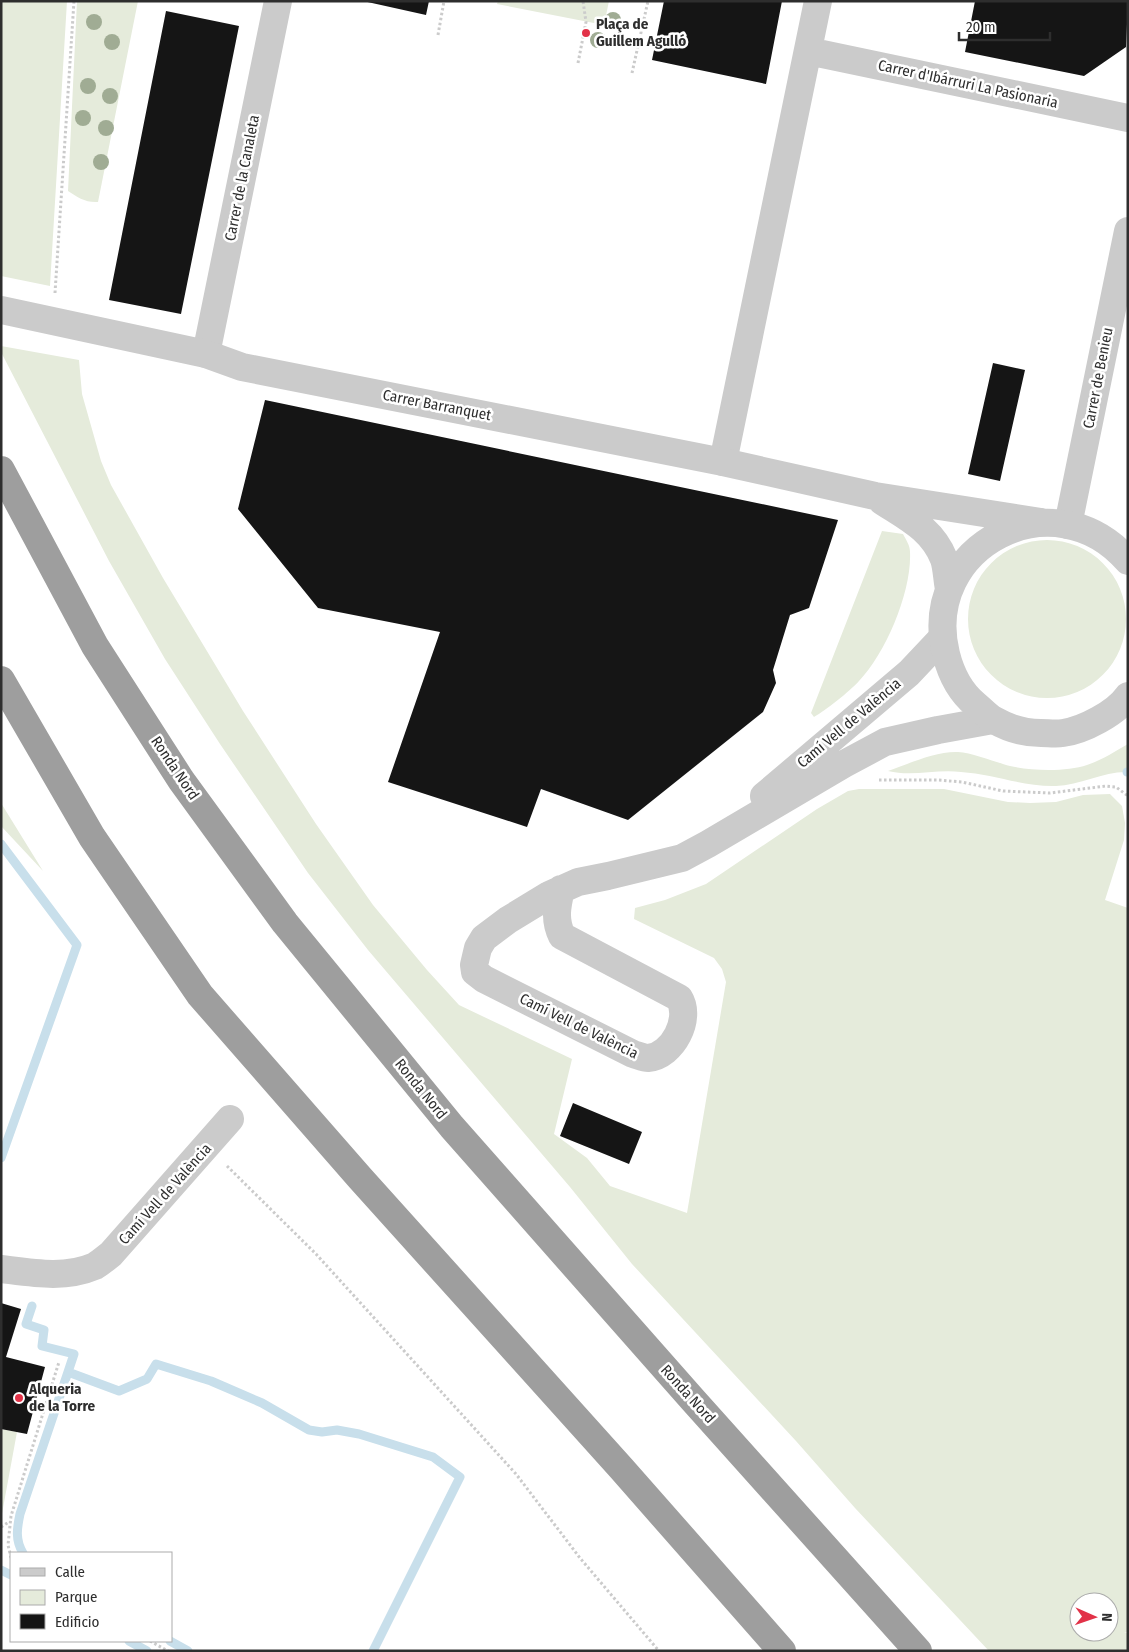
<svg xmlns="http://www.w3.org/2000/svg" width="1129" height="1652" font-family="'Fira Sans Condensed',sans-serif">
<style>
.green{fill:#e5ebdb;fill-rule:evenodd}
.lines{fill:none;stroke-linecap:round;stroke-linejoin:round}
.stream{stroke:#c8dfeb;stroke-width:9}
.building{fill:#151515}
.path{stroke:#cbcbcb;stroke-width:3;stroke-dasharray:2.5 2.5;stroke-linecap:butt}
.minor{stroke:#cbcbcb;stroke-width:28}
.tertiary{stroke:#cbcbcb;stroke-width:28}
.trunk{stroke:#9e9e9e;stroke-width:28}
.tree{fill:#a0ac94}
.poi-dot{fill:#e23248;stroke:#fff;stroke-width:2}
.labels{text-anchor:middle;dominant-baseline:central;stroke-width:5;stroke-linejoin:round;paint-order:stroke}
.poi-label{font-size:15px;font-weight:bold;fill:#2e2e2e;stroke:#fff;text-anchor:start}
.street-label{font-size:15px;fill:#2e2e2e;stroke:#fff}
</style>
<rect width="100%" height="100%" fill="#fff"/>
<path class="green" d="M1,1H67L50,286L1,276Z
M77,1H138L98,202C86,203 77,197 68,191Z
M498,1H609L604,25L497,4Z
M1,346L79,360L82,394L101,461L111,485L163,578L243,711L316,824L373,905L427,970L459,1005L572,1059L554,1134L587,1158L610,1186L687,1213L726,982L722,969L714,958L634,919L635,908L665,900L706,884L817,809L848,791L859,789H944L1008,802L1030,803L1056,802L1083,795L1110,794L1122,806L1125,823L1124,840L1105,900L1128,908V1632H1124L1128,1633V1651H989L855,1508L796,1441L632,1264L570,1187L368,950L308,873L220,744L165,659L109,561L1,352ZM1079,1602H1109V1632H1079Z
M882,531L903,534C906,540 910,545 910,552C912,591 886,653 859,681C849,692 826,710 814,717L811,713Z
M968 619a79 79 0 1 1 158 0a79 79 0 1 1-158 0Z
M1128,744V772C1105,771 1080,785 1056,786C1024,787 993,774 961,772C936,769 912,777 888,771C908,764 936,751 958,752C973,753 995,762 1010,766C1031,771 1067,772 1087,765C1102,760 1114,752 1128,744Z
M1,803L43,871L1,826Z
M1,1429L17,1432L1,1519Z"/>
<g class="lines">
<path class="stream" d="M1127,772H1128
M1,844L77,945L1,1158
M32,1306L26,1324L44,1330L42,1346L74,1354L68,1372L119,1391L147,1379L156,1364L211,1381L262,1403L309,1430L322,1432L337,1430L359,1434L433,1457L460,1477L373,1651
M23,1553C15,1540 17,1528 20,1514L68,1372
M1,1570L11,1575
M129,1641L147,1651
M170,1641L188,1651"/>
</g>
<path class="building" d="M363,1H429L426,15Z
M664,1H782L766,84L652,60Z
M975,1H1128L1126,47L1084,76L965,52Z
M166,11L239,26L181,314L109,300Z
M993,363L1025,370L1000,481L968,474Z
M265,400L838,520L809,608L790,615L773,670L776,683L763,712L628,820L541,789L527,827L388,782L440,632L318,608L238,509Z
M573,1103L642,1132L629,1164L560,1136Z
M1,1303L21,1309L6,1357L45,1367L27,1434L1,1429Z"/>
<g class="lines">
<path class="path" d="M438,35L444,1
M578,63L586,22L583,1
M632,73L648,1
M55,293L74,1
M879,780H938L962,782L1003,791L1050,793L1106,786L1116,787L1128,796
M227,1166L316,1254L516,1474L580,1558L659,1651
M1,1527L9,1522
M11,1558L8,1545L11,1516L59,1362
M150,1641L168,1651"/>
<path class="minor" d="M808,51L1128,118
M206,354L278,1
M723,462L818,1
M1068,525L1128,231
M764,796L909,673L942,638
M561,889C557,906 554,920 562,936L679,998C692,1018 673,1056 648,1058C644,1058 637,1055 633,1054L484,979L475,972L474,965L478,948L484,938L508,920L549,895L578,882L608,876L682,858L708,844L844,764L885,742L938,730L993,720
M1,1269C33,1273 65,1279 95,1266C100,1263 106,1258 111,1254L230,1119"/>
<path class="tertiary" d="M1,310L206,354L242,367L723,462L875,496L1041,522
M882,501C908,518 932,529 944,559C947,568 947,580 949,589
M1128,561C1055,476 919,545 946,654C951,674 960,692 976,705C982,710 987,716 994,720C1008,728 1025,733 1041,733C1048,733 1056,734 1063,733C1084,730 1116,713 1128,696"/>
<path class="trunk" d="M1,470L95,646L181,780L285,923L452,1127L693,1400L918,1651
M1,680L92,837L200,995L360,1178L621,1468L782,1651"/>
</g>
<g class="tree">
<circle cx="613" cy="20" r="8"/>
<circle cx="94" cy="22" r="8"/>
<circle cx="598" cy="40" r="8"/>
<circle cx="112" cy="42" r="8"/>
<circle cx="88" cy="86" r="8"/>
<circle cx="110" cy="96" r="8"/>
<circle cx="83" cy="118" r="8"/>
<circle cx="106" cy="128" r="8"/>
<circle cx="101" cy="162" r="8"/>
</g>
<g class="poi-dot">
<circle cx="586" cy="33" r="5"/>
<circle cx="19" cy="1398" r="5"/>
</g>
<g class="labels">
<g class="poi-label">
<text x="596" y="24">Plaça de<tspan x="596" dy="17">Guillem Agulló</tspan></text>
<text x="29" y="1389">Alqueria<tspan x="29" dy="17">de la Torre</tspan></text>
</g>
<g class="street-label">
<text transform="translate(968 84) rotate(12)">Carrer d'Ibárruri La Pasionaria</text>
<text transform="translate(242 178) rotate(-79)">Carrer de la Canaleta</text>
<text transform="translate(1098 378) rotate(-79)">Carrer de Benieu</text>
<text transform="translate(437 405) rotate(11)">Carrer Barranquet</text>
<text transform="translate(849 723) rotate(-40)">Camí Vell de València</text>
<text transform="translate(175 768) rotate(56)">Ronda Nord</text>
<text transform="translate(579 1026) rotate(26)">Camí Vell de València</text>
<text transform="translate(421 1089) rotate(51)">Ronda Nord</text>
<text transform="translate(165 1194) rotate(-48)">Camí Vell de València</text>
<text transform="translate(688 1394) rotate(48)">Ronda Nord</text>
</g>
</g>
<rect width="1129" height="1652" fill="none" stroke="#2e2e2e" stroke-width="5"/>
<rect x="10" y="1552" width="162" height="90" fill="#ffffff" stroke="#ababab"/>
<rect x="20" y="1568" width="25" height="8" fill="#cbcbcb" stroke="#ababab"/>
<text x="55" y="1577" font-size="15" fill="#2e2e2e">Calle</text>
<rect x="20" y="1590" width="25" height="15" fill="#e5ebdb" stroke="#ababab"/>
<text x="55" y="1602" font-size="15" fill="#2e2e2e">Parque</text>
<rect x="20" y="1614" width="25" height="15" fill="#151515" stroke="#ababab"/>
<text x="55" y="1627" font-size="15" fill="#2e2e2e">Edificio</text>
<g transform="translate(1094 1617) rotate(92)"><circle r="24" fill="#ffffff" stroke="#ababab"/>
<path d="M0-4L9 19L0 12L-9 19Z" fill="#e23248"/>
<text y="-8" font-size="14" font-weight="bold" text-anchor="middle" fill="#2e2e2e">N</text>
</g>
<path d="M959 32v8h91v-8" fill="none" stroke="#2e2e2e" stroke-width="2.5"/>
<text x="966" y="32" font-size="15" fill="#2e2e2e" stroke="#ffffff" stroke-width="4" paint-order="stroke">20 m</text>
</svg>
